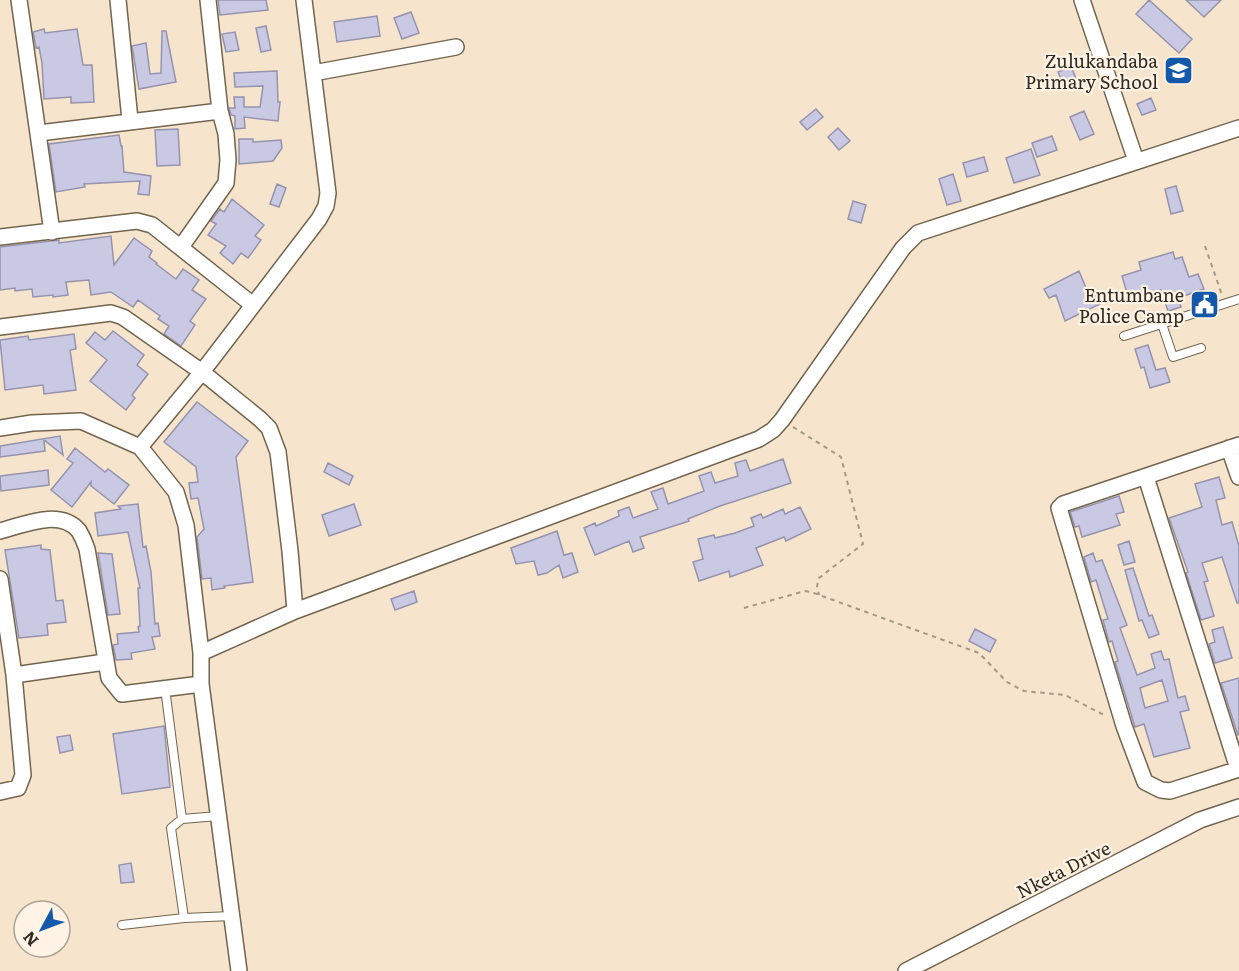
<svg xmlns="http://www.w3.org/2000/svg" width="1239" height="971" font-family="Literata,serif">
<style>
.building{fill:#cac9e4;stroke:#9593ad;stroke-width:1.5;fill-rule:evenodd}
.lines{fill:none;stroke-linecap:round;stroke-linejoin:round}
.lane-casing{stroke:#73644e;stroke-width:10}
.street-casing{stroke:#73644e;stroke-width:18}
.path{stroke:#a59986;stroke-width:2;stroke-dasharray:4.5 4.5;stroke-linecap:butt}
.lane{stroke:#fff;stroke-width:8}
.street{stroke:#fff;stroke-width:15}
.labels{text-anchor:middle;dominant-baseline:central;stroke-width:4.5;stroke-linejoin:round;paint-order:stroke}
.poi-label{font-size:18px;fill:#302920;stroke:#fef3e4;text-anchor:end}
.street-label{font-size:18px;fill:#302920;stroke:#fef3e4}
</style>
<rect width="100%" height="100%" fill="#f6e5cc"/>
<path class="building" d="M218,0H266L268,10L220,15Z
M1149,0L1192,39L1179,53L1136,14Z
M1186,0H1221L1204,17Z
M411,12L419,33L402,39L394,18Z
M377,16L380,36L337,42L334,22Z
M266,26L271,50L261,52L256,28Z
M44,29L45,33L77,29L83,65H92L94,102L71,103V97L44,99L42,63L39,47L36,48L33,32Z
M162,31H166L176,82L139,89L132,46L146,43L150,74L161,73Z
M235,32L239,50L226,52L222,34Z
M1071,66L1078,84L1066,90L1058,72Z
M277,71L278,102H280L278,121L244,117L245,128L235,129V116L231,115L229,108H235L234,97H244V107H260L263,86L235,87L234,73Z
M1151,98L1156,110L1142,115L1137,104Z
M816,109L823,117L807,130L800,122Z
M1084,111L1094,134L1080,140L1070,117Z
M838,128L850,141L839,150L828,137Z
M178,129L180,165L157,166L155,130Z
M119,135L121,146H122L124,172L151,176L149,195L138,194L140,181L84,184L85,187L56,192L49,144Z
M1052,136L1057,150L1037,157L1032,143Z
M239,139H253V142L281,140L282,148L273,161L239,164Z
M1031,149L1040,175L1014,183L1006,158Z
M984,157L988,171L967,177L963,163Z
M953,174L961,201L947,205L939,179Z
M277,184L286,188L279,207L270,204Z
M1176,186L1183,211L1171,214L1165,189Z
M232,199L264,225L255,236L261,240L248,258L241,253L233,264L220,253L226,246L208,235L216,224L211,221L220,209L224,212Z
M853,201L866,205L861,223L848,219Z
M111,236L114,265L134,238L152,251L149,257L157,263L156,264L176,279L183,269L199,280L192,290L206,299L190,321L195,325L181,346L164,334L169,326L158,319L160,316L138,300L133,307L111,292L91,295L89,280L66,282L68,295L53,297V295L33,297L32,289L15,291V288L0,290V247L59,240V243Z
M1173,252L1175,259L1182,257L1189,277L1198,274L1204,289L1178,298L1181,307L1168,311L1161,290L1129,300L1122,276L1141,270L1139,262Z
M1079,271L1089,295L1094,293L1100,304L1065,321L1056,295L1049,298L1044,289Z
M113,331L144,355L137,365L148,374L132,395L135,398L126,410L90,381L107,360L86,343L95,332L105,340Z
M74,334L76,349L70,350L76,390L44,394L43,385L5,390L0,340L28,336L29,340Z
M1148,345L1156,370L1165,368L1170,382L1150,388L1144,367L1141,368L1135,349Z
M197,402L248,441L236,457L253,582L224,586L225,588L212,590L211,578L202,579L197,537L204,529L198,498L191,499L189,483L198,482L196,467L164,442Z
M60,436L63,455L44,440L45,451L0,457V446Z
M75,448L105,472L108,469L129,485L114,504L91,486V482L72,507L51,490L73,463L67,459Z
M783,459L791,483L720,506L688,519L689,521L640,537L644,548L633,552L629,541L595,555L584,528L595,523L596,526L619,516L618,511L629,507L633,518L658,509L651,492L663,488L668,504L704,491L699,476L711,472L715,483L738,476L735,463L746,460L750,471Z
M328,463L353,476L349,485L324,472Z
M48,470L49,485L1,491L0,476Z
M1219,477L1225,498L1216,500L1222,525L1232,522L1239,546V603H1237L1222,557L1202,563L1208,581L1204,582L1214,616L1201,620L1186,573L1188,572L1169,518L1202,507L1195,484Z
M1119,496L1124,512L1116,514L1120,525L1082,537L1079,526L1075,527L1070,512Z
M138,504L143,547L146,546L151,572L155,624L158,623L160,636L152,637L155,649L131,653L132,659L116,660L113,645L118,644L117,634L139,632L138,627L140,626L138,588H140L128,532L98,536L95,513L121,509L118,506Z
M354,504L361,525L329,536L322,515Z
M800,507L811,529L786,541L784,537L756,548L763,565L730,577L729,571L699,581L693,562L703,559L698,539L714,535L715,538L735,533L754,526L751,518L761,514L763,518L783,509L785,514Z
M557,531L564,555L572,553L578,572L563,578L559,565L547,573L538,575L534,561L516,564L511,548Z
M1129,541L1135,562L1124,565L1118,545Z
M41,545V549L50,550L56,601L63,600L66,622L47,624L48,635L19,638L5,550Z
M98,553L112,554L120,614L108,615Z
M1093,553L1096,562L1102,560L1127,625L1120,628L1137,675L1155,668L1151,654L1161,651L1164,660L1169,659L1178,698L1185,696L1189,710L1180,712L1190,748L1154,757L1144,724L1135,727L1115,662L1118,661L1112,641L1109,642L1103,620L1108,619L1096,580L1091,582L1084,557ZM1162,680L1168,701L1145,708L1140,688Z
M1133,568L1149,616L1152,615L1159,634L1149,638L1142,620L1139,621L1125,570Z
M414,591L417,602L395,610L391,599Z
M1223,627L1232,658L1215,663L1209,644L1215,642L1212,630Z
M975,629L996,640L990,652L969,641Z
M1239,678V735H1238L1221,683Z
M164,726L170,787L122,794L113,734Z
M70,735L73,750L60,753L57,737Z
M131,863L134,882L121,883L119,865Z"/>
<g class="lines">
<defs>
<path id="lane" d="M1162,324L1173,357L1201,348
M1124,336L1239,299
M165,688L182,819L218,816
M184,918L232,916
M122,925L184,918L171,828L182,819"/>
<path id="street" d="M19,0L52,232
M118,0L130,120
M1082,0L1136,161
M313,73L456,47
M39,133L220,111
M0,237L137,221L152,225L253,305
M181,247L226,183L228,160L226,134L220,111L208,0
M0,327L111,313L123,317L202,372L260,419L269,428L278,452L290,551L295,611
M0,428L32,423L81,421L140,447L176,492L186,525L201,653V684L239,971
M1239,445L1063,504L1059,508L1124,726L1145,782L1161,790L1170,791L1239,769
M140,447L202,372L319,219L326,206L328,193L304,0
M1229,448L1239,477
M1146,477L1238,769
M0,531C23,525 60,508 79,531C82,536 85,543 87,549L109,678L122,694L201,684
M0,579L14,675L23,775L18,788L0,792
M201,653L295,611L759,439L773,430L782,420L903,248L918,233L1239,128
M14,675L105,662
M906,971L1200,820L1239,807"/>
</defs>
<use href="#lane" class="lane-casing"/>
<use href="#street" class="street-casing"/>
<path class="path" d="M1205,246L1222,295
M793,427L841,457L863,544L819,578L817,586L819,595
M744,608L805,591L811,592L979,653L1007,682L1016,687L1024,691L1065,695L1106,716"/>
<use href="#lane" class="lane"/>
<use href="#street" class="street"/>
</g>
<defs>
<symbol id="school-square" viewBox="-11 -11 22 22"><rect x="-9" y="-9" width="18" height="18" rx="4" fill="#1459a9" stroke="#fef3e4"/><path d="M0-5L7-2L0 1L-7-2ZM-4 1L0 2.5L4 1V4Q0 6-4 4Z" fill="#fff"/></symbol>
<symbol id="civic-square" viewBox="-11 -11 22 22"><rect x="-9" y="-9" width="18" height="18" rx="4" fill="#1459a9" stroke="#fef3e4"/><path d="M-.6-6.5H3V-4.5H.6V-3L4-1V1h2V6H-6V1h2V-1L-.6-3ZM-1.2 2.5V6h2.4V2.5Z" fill="#fff"/></symbol>
</defs>
<g fill-rule="evenodd">
<use href="#school-square" x="1162" y="54" width="33" height="33"/>
<use href="#civic-square" x="1188" y="288" width="33" height="33"/>
</g>
<g class="labels">
<g class="poi-label">
<text x="1158" y="60">Zulukandaba<tspan x="1158" dy="21">Primary School</tspan></text>
<text x="1184" y="294">Entumbane<tspan x="1184" dy="21">Police Camp</tspan></text>
</g>
<g class="street-label">
<text transform="translate(1063 869) rotate(-27)">Nketa Drive</text>
</g>
</g>
<g transform="translate(42 929) rotate(229)"><circle r="28" fill="#fef3e4" stroke="#aca296" stroke-width="1.5"/>
<path d="M0-4.5L10 22L0 15L-10 22Z" fill="#1459a9"/>
<text y="-9" font-size="16" font-weight="bold" text-anchor="middle" fill="#302920">N</text>
</g>
</svg>
